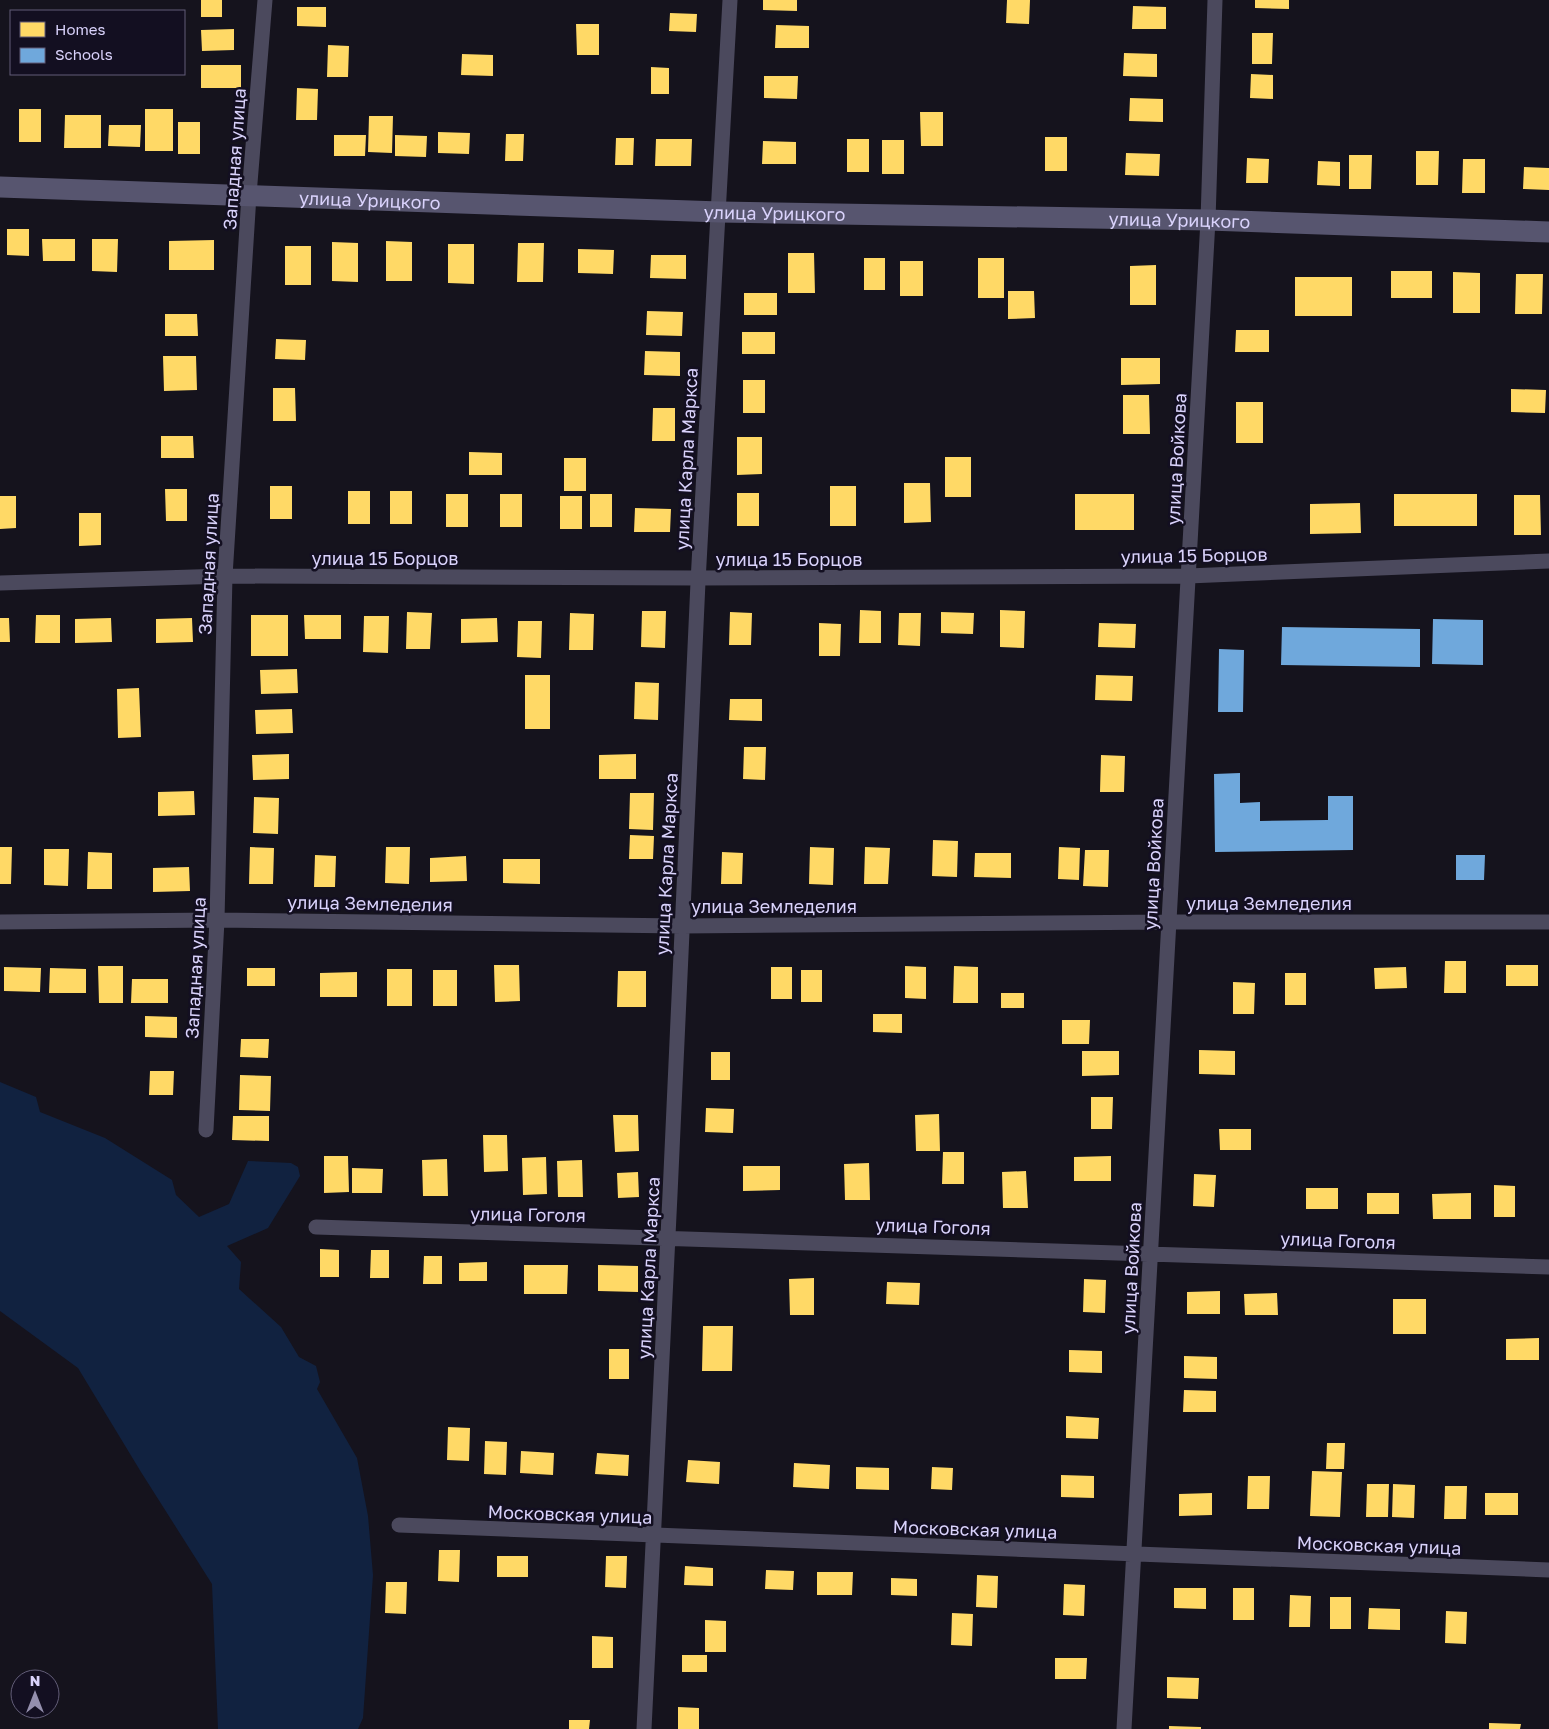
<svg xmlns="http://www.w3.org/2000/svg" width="1549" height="1729" font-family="'Golos Text',sans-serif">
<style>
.water{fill:#112240}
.homes{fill:#ffd966}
.schools{fill:#6fa8dc}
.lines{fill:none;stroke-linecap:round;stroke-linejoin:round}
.street{stroke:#4b495d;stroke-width:15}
.secondary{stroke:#57556f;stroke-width:21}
.labels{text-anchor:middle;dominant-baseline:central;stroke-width:5;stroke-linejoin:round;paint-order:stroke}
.street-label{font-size:18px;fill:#d9d2fb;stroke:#130f21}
</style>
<rect width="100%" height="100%" fill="#15131d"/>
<path class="water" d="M0,1082L36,1097L40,1112L105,1138L172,1180L176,1195L199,1217L229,1204L248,1161L291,1163L298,1167L300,1176L268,1228L227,1246L241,1262L239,1289L281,1327L299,1357L316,1366L320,1382L317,1389L357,1458L368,1516L373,1575L363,1718L358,1729H218L212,1584L141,1472L78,1368L0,1311Z"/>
<path class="homes" d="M201,0H222V17H201Z
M763,0H797V11L763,10Z
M1007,0H1030L1029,24L1006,23Z
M1255,0H1289V9L1255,8Z
M1133,6L1166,7V29H1132Z
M297,7H326V27L297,26Z
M670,13L697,14L696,32L669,31Z
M576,24H599V55H577Z
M776,25L809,26V48H775Z
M234,29V50L202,51L201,30Z
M1252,33H1273L1272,64H1252Z
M328,45L349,46L348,77H327Z
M1124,53L1157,54V77L1123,76Z
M462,54L493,55V76L461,75Z
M201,65H241V88H201Z
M651,67L669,68V94H651Z
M1251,74L1273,75V99L1250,98Z
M764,76H798L797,99L764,98Z
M297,88L318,89L317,120H296Z
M1130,98L1163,99V122L1129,121Z
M19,109H41V142H19Z
M145,109H173V151H145Z
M920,112H943V146H921Z
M65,115H101V148H64Z
M369,116H393L392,153L368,152Z
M178,122H200V154H178Z
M109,125H141L140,147L108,146Z
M438,132L470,133L469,154L438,153Z
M506,134H524L523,161H505Z
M334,135H366L365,156H334Z
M395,135L427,136L426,157L395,156Z
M1045,137H1067V171H1045Z
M616,138H634L633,165H615Z
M656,139H692L691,166H655Z
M847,139H869V172H847Z
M882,140H904V174H882Z
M763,141L796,142V164H762Z
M1416,151H1439L1438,185H1416Z
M1126,153L1160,154L1159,176L1125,175Z
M1349,155H1372L1371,189H1349Z
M1247,158L1269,159L1268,183H1246Z
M1463,159H1485V193H1462Z
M1318,161L1340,162V186L1317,185Z
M1524,167L1549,168V190L1523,189Z
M7,229H29V256L7,255Z
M42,239H75V261H43Z
M92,239H118L117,272L92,271Z
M214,240V270H169V241Z
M386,241L412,242V281H386Z
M332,242L358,243V282L332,281Z
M518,243H544L543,282H517Z
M448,244H474V284L448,283Z
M285,246H311V285H285Z
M578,249L614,250L613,274L578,273Z
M788,253H814L815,293H788Z
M651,255H686V279L650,278Z
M864,258H885V290H864Z
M978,258H1004V298H978Z
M900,261H923V296H900Z
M1156,265V305H1130V266Z
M1391,271H1432V298H1391Z
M1453,272L1480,273V313H1453Z
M1516,274H1543L1542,314H1515Z
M1295,277H1352V316H1295Z
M1008,291H1034L1035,318L1008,319Z
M744,293H777V315H744Z
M647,311L683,312L682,336L646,335Z
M165,314H197L198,336H165Z
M1236,330H1269V352H1235Z
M742,332H775V354H742Z
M276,339L306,340L305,360L275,359Z
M645,351L680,352V376L644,375Z
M163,356H196L197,390L164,391Z
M1121,358H1160V384L1121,385Z
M743,380H765V413H743Z
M273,388H295L296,421H273Z
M1511,389L1546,390L1545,413L1511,412Z
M1123,395H1149L1150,434H1123Z
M1236,402H1263V443H1236Z
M653,408H675V441H652Z
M161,436H193L194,458H161Z
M737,437H762V474L737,475Z
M469,452L502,453V475H469Z
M945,457H971V497H945Z
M564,458H586V491H564Z
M904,483H930L931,522L904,523Z
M270,486H292V519H270Z
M830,486H856V526H830Z
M165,489H187V521H166Z
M348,491H370V524H348Z
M390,491H412V524H390Z
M737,493H759V526H737Z
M446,494H468V527H446Z
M500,494H522V527H500Z
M590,494H612V527H590Z
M1075,494H1134V530H1075Z
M1394,494H1477V526H1394Z
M1514,495H1540L1541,535H1514Z
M0,496H16V528L0,529Z
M560,496H582V529H560Z
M1360,503L1361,533L1310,534V504Z
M635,508L671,509L670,532H634Z
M79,513H101V545L79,546Z
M860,610L881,611V643H859Z
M1000,610L1025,611L1024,648L1000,647Z
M642,611H666L665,648L641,647Z
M407,612L432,613L430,649H406Z
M730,612L752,613L751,645H729Z
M941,612L974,613L973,634L941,633Z
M570,613L594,614L593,650H569Z
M899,613H921L920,646L898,645Z
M36,615H60V643H35Z
M251,615H288V656H251Z
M304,615H341V639H305Z
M364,616H389L388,653L363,652Z
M0,618H9L10,642H0Z
M111,618L112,642L75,643V619Z
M192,618L193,642L156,643V619Z
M497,618L498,642L461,643V619Z
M518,621H542L541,658L517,657Z
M819,623L841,624L840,656H819Z
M1099,623L1136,624L1135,648L1098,647Z
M297,669L298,693L261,694L260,670Z
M525,675H550V729H525Z
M1096,675L1133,676L1132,701L1095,700Z
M635,682L659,683L658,720L634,719Z
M139,688L141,737L118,738L117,689Z
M730,699H762V721L729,720Z
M292,709L293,733L256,734L255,710Z
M744,747H766L765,780L743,779Z
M289,754V779L253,780L252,755Z
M636,754V779H599V755Z
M1101,755L1125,756L1124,792H1100Z
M194,791L195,815L158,816V792Z
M630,793H654L653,830L629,829Z
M254,797L279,798L278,834L253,833Z
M630,835L654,836L653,859H629Z
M933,840L958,841L957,877L932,876Z
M0,847H12L11,884H0Z
M250,847L274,848L273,884H249Z
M386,847H410L409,884L385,883Z
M810,847L834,848L833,885L809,884Z
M865,847L890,848L888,884H864Z
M1059,847L1080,848L1079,880L1058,879Z
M44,849H69L68,886L44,885Z
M1085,850H1109L1108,887L1083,886Z
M88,852L112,853V889H87Z
M722,852L743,853L742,884H721Z
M975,853H1011V878L974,877Z
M315,855L336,856L335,887H314Z
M466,856L467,881L430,882V858Z
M503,859H540V884L503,883Z
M189,867L190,891L153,892V868Z
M1445,961H1466V993H1444Z
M494,965H519L520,1001L495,1002Z
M1506,965H1538V986H1506Z
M98,966H123V1003H99Z
M905,966L926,967V999L905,998Z
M954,966L978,967V1003H953Z
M4,967L41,968L40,992L4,991Z
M771,967H792V999H771Z
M1406,967L1407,988L1375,989L1374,968Z
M50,968L86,969V993H49Z
M247,968H275V986H247Z
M387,969H412V1006H387Z
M433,970H457V1006H433Z
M801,970H822V1002H801Z
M618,971H646V1007H617Z
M357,972V997H320V973Z
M1285,973H1306V1005H1285Z
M132,979H168V1003H131Z
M1233,982L1255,983L1254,1014H1233Z
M1001,993H1024V1008H1001Z
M873,1014H902V1033L873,1032Z
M145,1016L177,1017V1038L145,1037Z
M1062,1020H1090L1089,1044H1062Z
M241,1039H269L268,1058L240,1057Z
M1199,1050L1235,1051V1075L1199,1074Z
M1082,1051H1119V1075L1082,1076Z
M711,1052H730V1080H711Z
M150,1071H174L173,1095H149Z
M240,1075L271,1076L270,1111L239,1110Z
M1091,1097H1113L1112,1129H1091Z
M706,1108L734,1109L733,1133L705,1132Z
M939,1114L940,1151H916L915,1115Z
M613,1115H638L639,1151L615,1152Z
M233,1116H269V1141L232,1140Z
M1219,1129H1251V1150H1220Z
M483,1135H507L508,1171L484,1172Z
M943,1152H964V1184H942Z
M324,1156H348L349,1192L324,1193Z
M1111,1156V1181H1074V1157Z
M546,1157L547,1194L523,1195L522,1158Z
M447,1159L448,1196H423L422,1160Z
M582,1160L583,1197H558L557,1161Z
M869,1163L870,1200H845L844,1164Z
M743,1166H780V1190L743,1191Z
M352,1168L383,1169L382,1193H352Z
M1026,1171L1028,1208H1003L1002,1172Z
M638,1172L639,1197L618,1198L617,1173Z
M1194,1174L1216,1175L1214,1207L1193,1206Z
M1494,1185L1515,1186V1217H1494Z
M1306,1188H1338V1209H1306Z
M1367,1193H1399V1214H1367Z
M1471,1193V1219H1433L1432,1194Z
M320,1249L339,1250V1277H320Z
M371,1250H389V1278H370Z
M424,1256H442V1284H423Z
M487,1262V1281H459V1263Z
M524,1265H568L567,1294H524Z
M598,1265L638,1266V1292L598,1291Z
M814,1278V1315H790L789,1279Z
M1084,1279L1106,1280L1105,1313L1083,1312Z
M887,1282L920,1283L919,1305L886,1304Z
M1220,1291V1314H1187V1292Z
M1277,1293L1278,1315H1245L1244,1294Z
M1393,1299H1426V1334H1393Z
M703,1326H733L732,1371H702Z
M1539,1338V1360H1506V1339Z
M609,1349H629V1379H609Z
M1069,1350L1102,1351V1373L1069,1372Z
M1184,1356L1217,1357V1379L1184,1378Z
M1184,1390L1216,1391V1412H1183Z
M1066,1416L1099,1418L1098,1439L1066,1438Z
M448,1427L470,1428L469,1461L447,1460Z
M485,1441L507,1442L506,1475L484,1474Z
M1327,1443H1345L1344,1469H1326Z
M521,1451L554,1453L553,1475L520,1473Z
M597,1453L629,1455L628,1476L595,1474Z
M688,1460L720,1462L719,1484L686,1482Z
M794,1463L830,1465L829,1489L793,1487Z
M856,1467L889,1468V1490L856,1489Z
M932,1467L953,1468L952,1490L931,1489Z
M1312,1471L1342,1472L1340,1517L1310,1516Z
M1061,1475L1094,1476V1498L1061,1497Z
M1248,1476H1270L1269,1509H1247Z
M1367,1484H1389L1388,1517H1366Z
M1393,1484L1415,1485L1414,1518L1392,1517Z
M1445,1486H1467L1466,1519H1444Z
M1212,1493V1515L1179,1516V1494Z
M1485,1493H1518V1515H1485Z
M439,1550H460L459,1582L438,1581Z
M497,1556H528V1577H497Z
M606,1556H627L626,1588L605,1587Z
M685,1566L713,1568V1586L684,1585Z
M766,1570L794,1571L793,1590L765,1589Z
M817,1572H853L852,1595H817Z
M977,1575L998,1576L997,1608L976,1607Z
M891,1578L917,1579V1596L891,1595Z
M386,1582H407L406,1614L385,1613Z
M1064,1584L1085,1585L1084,1616L1063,1615Z
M1174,1588H1206V1609L1174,1608Z
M1233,1588H1254V1620H1233Z
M1290,1595L1311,1596L1310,1627H1289Z
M1330,1597H1351V1629H1330Z
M1369,1608L1400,1609V1630L1368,1629Z
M1446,1611L1467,1612L1466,1644L1445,1643Z
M952,1613L973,1614L972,1646L951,1645Z
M705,1620L726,1621V1652H705Z
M592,1636L613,1637V1668H592Z
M682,1655H707V1672H682Z
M1055,1658H1087L1086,1679H1055Z
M1167,1677L1199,1678L1198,1699L1167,1698Z
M678,1707L699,1708V1729H678Z
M569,1720H590L589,1729H569Z
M1489,1723L1521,1724L1520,1729H1489Z
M1169,1726L1201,1727V1729H1169Z"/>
<path class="schools" d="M1433,619L1483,620V665L1432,664Z
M1282,627L1420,629V667L1281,665Z
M1219,649L1244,650L1243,712H1218Z
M1240,773V803L1260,802V821L1328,820V796H1353V850L1215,852L1214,774Z
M1456,855H1485L1484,880H1456Z"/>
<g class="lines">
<path class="street" d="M0,583L225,576L698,578L1188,576L1549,561
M0,922L217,920L682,926L1169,922H1549
M206,1130L217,920L225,576L249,195L265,0
M316,1227C727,1237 1138,1251 1549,1267
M399,1525L1549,1570
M644,1729C665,1347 679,964 698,582C707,388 720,194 730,0
M1124,1729L1208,220L1215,0"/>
<path class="secondary" id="s1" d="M0,187L720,212L1208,220L1549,232"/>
</g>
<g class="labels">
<g class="street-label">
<text transform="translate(234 159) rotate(-86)">Западная улица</text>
<text stroke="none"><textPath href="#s1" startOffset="370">улица Урицкого</textPath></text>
<text stroke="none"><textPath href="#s1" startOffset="775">улица Урицкого</textPath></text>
<text stroke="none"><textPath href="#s1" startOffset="1180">улица Урицкого</textPath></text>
<text transform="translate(686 459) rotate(-87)">улица Карла Маркса</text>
<text transform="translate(1176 459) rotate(-87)">улица Войкова</text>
<text transform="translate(1194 555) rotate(-1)">улица 15 Борцов</text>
<text x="385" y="558">улица 15 Борцов</text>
<text x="789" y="559">улица 15 Борцов</text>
<text transform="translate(208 564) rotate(-87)">Западная улица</text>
<text transform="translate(666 864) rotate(-87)">улица Карла Маркса</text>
<text transform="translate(1153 864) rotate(-87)">улица Войкова</text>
<text transform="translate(370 903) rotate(1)">улица Земледелия</text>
<text x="1269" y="903">улица Земледелия</text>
<text x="774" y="906">улица Земледелия</text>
<text transform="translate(195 968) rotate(-87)">Западная улица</text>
<text transform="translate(528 1214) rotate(1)">улица Гоголя</text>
<text transform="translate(933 1226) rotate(2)">улица Гоголя</text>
<text transform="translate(1338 1240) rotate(2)">улица Гоголя</text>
<text transform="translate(648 1268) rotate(-87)">улица Карла Маркса</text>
<text transform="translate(1131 1268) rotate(-87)">улица Войкова</text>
<text transform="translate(570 1514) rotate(2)">Московская улица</text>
<text transform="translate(975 1529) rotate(2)">Московская улица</text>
<text transform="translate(1379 1545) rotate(2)">Московская улица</text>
</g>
</g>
<rect x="10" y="10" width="175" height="65" fill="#130f21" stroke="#625d78"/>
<rect x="20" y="22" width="25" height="15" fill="#ffd966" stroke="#625d78"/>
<text x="55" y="35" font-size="15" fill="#d9d2fb">Homes</text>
<rect x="20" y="48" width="25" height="15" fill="#6fa8dc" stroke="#625d78"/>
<text x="55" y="60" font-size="15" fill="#d9d2fb">Schools</text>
<g transform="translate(35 1694)"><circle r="24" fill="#130f21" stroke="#625d78"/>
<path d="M0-4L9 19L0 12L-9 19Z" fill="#948fad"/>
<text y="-8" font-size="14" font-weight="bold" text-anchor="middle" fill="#d9d2fb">N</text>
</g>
</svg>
